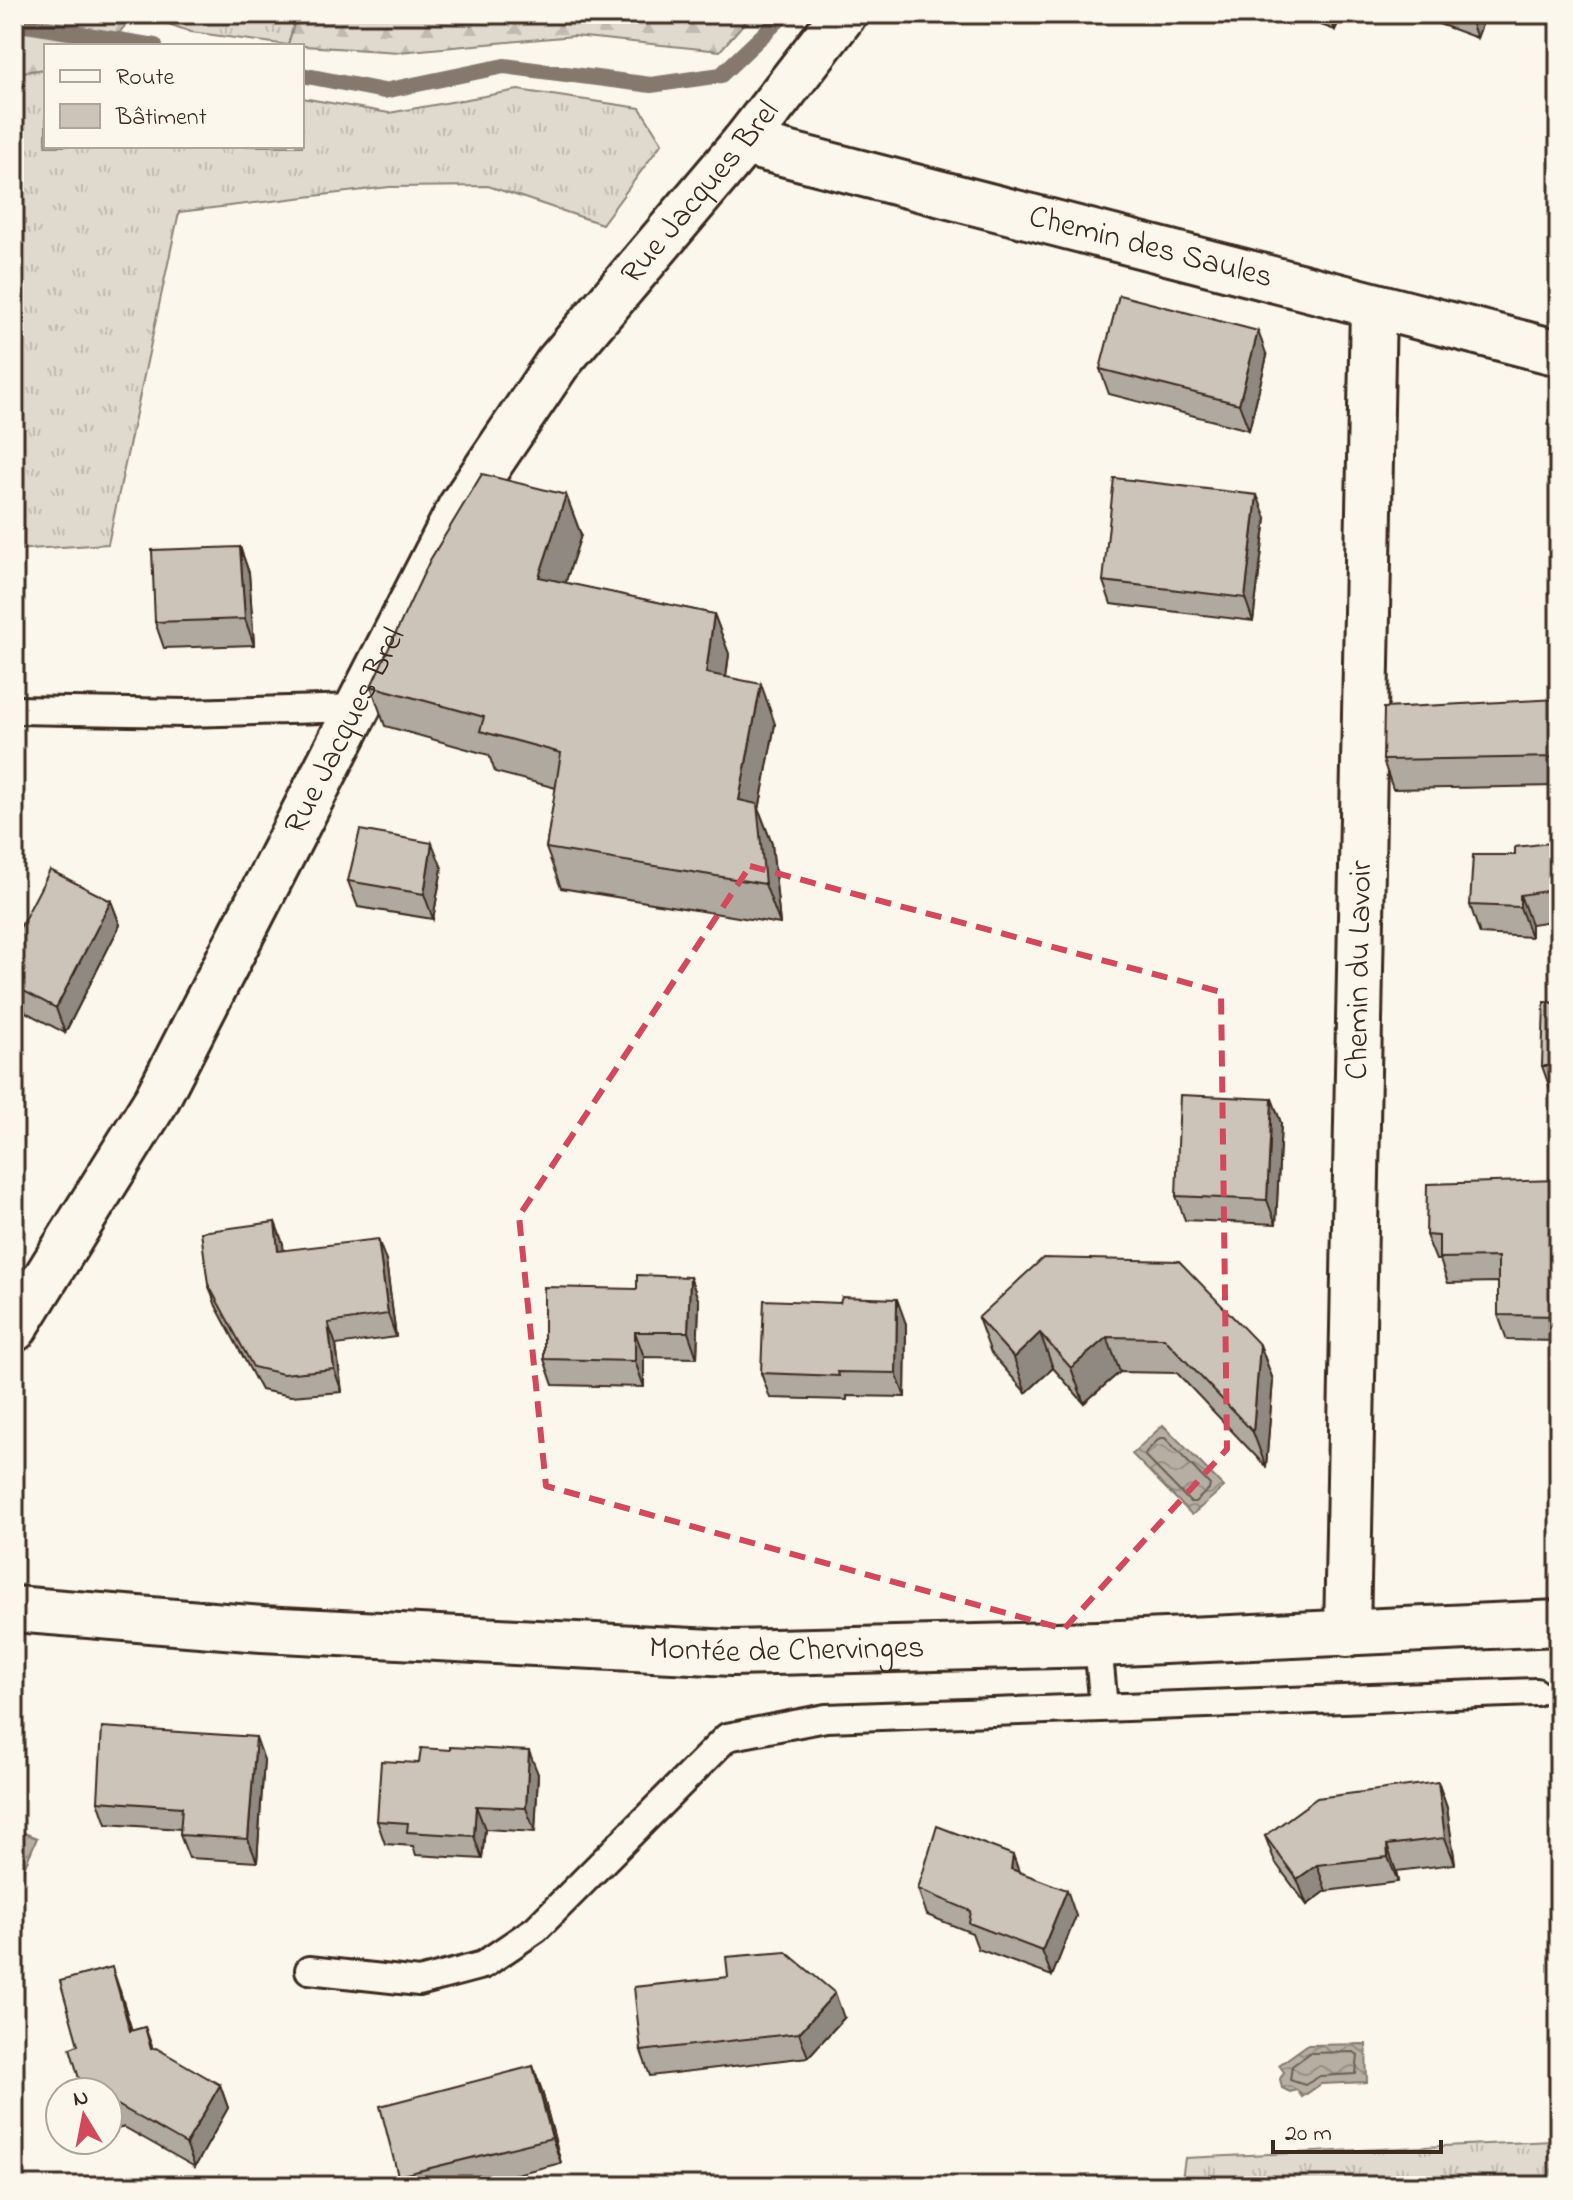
<svg xmlns="http://www.w3.org/2000/svg" width="1573" height="2200" font-family="'Indie Flower',sans-serif">
<style>
.grass{fill:url(#grass-tufts);stroke:#8d8276;stroke-width:2}
.forest{fill:url(#forest-firs);stroke:#8d8276;stroke-width:2}
.water{fill:url(#water-waves);stroke:#85796d;stroke-width:2}
.lines{fill:none;stroke-linecap:round;stroke-linejoin:round}
.shore{stroke:#6c5f53;stroke-width:2}
.stream{stroke:#85796d;stroke-width:16}
.service-casing{stroke:#3b2a1e;stroke-width:32}
.minor-casing{stroke:#3b2a1e;stroke-width:50}
.tertiary-casing{stroke:#3b2a1e;stroke-width:50}
.service{stroke:#fbf7ec;stroke-width:26}
.minor{stroke:#fbf7ec;stroke-width:44}
.tertiary{stroke:#fbf7ec;stroke-width:44}
.wall{fill:#afa99f;stroke:#3b2a1e;stroke-width:2}
.shaded-wall{fill:#8f8982;stroke:#3b2a1e;stroke-width:2}
.building{fill:#ccc4b9;stroke:#3b2a1e;stroke-width:2}
.marked{fill:none;stroke:#d1495b;stroke-width:6;stroke-dasharray:16 10;stroke-linejoin:round}
.labels{text-anchor:middle;dominant-baseline:central;stroke-width:6;stroke-linejoin:round;paint-order:stroke}
.street-label{font-size:32px;fill:#3b2a1e;stroke:#fbf7ec}
</style>
<defs>
<pattern id="grass-tufts" width="24" height="20" patternUnits="userSpaceOnUse" patternTransform="scale(2)"><rect width="24" height="20" fill="#dfd9ce"/><path d="M3 7l-1-3M5 7V3M7 7l1-3M15 17l-1-3M17 17v-4M19 17l1-3" fill="none" stroke="#c0bab0"/></pattern>
<pattern id="forest-firs" width="22" height="20" patternUnits="userSpaceOnUse" patternTransform="scale(2)"><rect width="22" height="20" fill="#dfd9ce"/><path d="M5 1l3.5 6h-7zM16 11l3.5 6h-7z" fill="#c0bab0"/></pattern>
<pattern id="water-waves" width="16" height="10" patternUnits="userSpaceOnUse" patternTransform="scale(2)"><rect width="16" height="10" fill="#b6aea2"/><path d="M0 5q4-4 8 0t8 0" fill="none" stroke="#958e83"/></pattern>
</defs>
<rect width="100%" height="100%" fill="#fbf7ec"/>
<filter id="ink" filterUnits="userSpaceOnUse"><feTurbulence type="fractalNoise" baseFrequency=".0125" numOctaves="2"/><feDisplacementMap in="SourceGraphic" scale="16" xChannelSelector="R" yChannelSelector="G"/><feConvolveMatrix kernelMatrix="1 2 1 2 8 2 1 2 1" color-interpolation-filters="sRGB"/></filter>
<g filter="url(#ink)">
<path class="grass" d="M141,14H297L288,45L191,32Z
M46,69V146H302V98L389,113L518,90L640,108L662,143L602,224L488,186L389,187L179,212L108,544L14,550V73Z
M1553,2141L1555,2186H1181L1185,2158Z"/>
<path class="forest" d="M14,14H134L109,46H46V69L14,73Z
M297,14H752L720,51L574,36L399,52L288,45Z"/>
<path class="water" d="M1163,1425L1224,1487L1192,1515L1132,1454Z
M14,1829L37,1838L14,1891Z
M1366,2044L1367,2082L1321,2084L1302,2097L1297,2090L1290,2092L1282,2088L1280,2079L1284,2072L1279,2065L1307,2045Z"/>
<g class="lines">
<path class="shore" d="M1160,1438H1165L1210,1485L1209,1489L1195,1502H1190L1145,1456L1146,1452Z
M1354,2052L1358,2055L1356,2074L1320,2076L1305,2085L1290,2080L1292,2066L1310,2053Z"/>
<path class="stream" d="M14,23L155,46
M302,75L384,91L504,66L651,85L721,75L785,14"/>
<defs>
<path id="service" d="M14,710L186,713L358,708
M1098,1644L1104,1708
M309,1970L419,1982L483,1965L536,1929L727,1737L826,1718L1536,1692"/>
<g id="minor">
<path id="s1" d="M744,143L1559,353"/>
<path id="s2" d="M14,1329L156,1101L460,508L557,364L744,143L844,14"/>
<path id="s3" d="M1347,1634L1373,306"/>
</g>
<g id="tertiary">
<path id="s4" d="M14,1609L262,1629L732,1653L1098,1644L1559,1623"/>
</g>
</defs>
<use href="#service" class="service-casing"/>
<use href="#minor" class="minor-casing"/>
<use href="#tertiary" class="tertiary-casing"/>
<use href="#service" class="service"/>
<use href="#minor" class="minor"/>
<use href="#tertiary" class="tertiary"/>
</g>
<path class="wall" d="M1290,14H1342L1335,30Z
M1412,14H1486L1477,38Z
M1267,356L1249,430L1109,394L1100,369Z
M566,495L581,535L565,583L714,614L729,654L726,677L775,724L759,810L772,844L780,924L561,888L546,848L556,788L495,772L489,755L385,726L371,686Z
M1266,518L1253,621L1111,604L1103,581Z
M240,547L249,573L254,645L164,648L155,622Z
M1559,699V786L1393,789L1383,760Z
M1559,842V920L1531,924V937L1480,934L1470,905L1515,855Z
M442,868L433,919L358,907L348,881Z
M111,901L120,925L65,1033L14,1006V939Z
M1559,1003V1129L1557,1125L1559,1091H1551L1542,1066Z
M1272,1099L1281,1123L1276,1224L1185,1220L1176,1196Z
M1559,1180V1341L1507,1340L1498,1315V1282L1448,1283L1440,1260H1436L1426,1235Z
M275,1222L283,1244V1251L386,1261L396,1337L336,1345L342,1392L291,1396L261,1390L216,1306L208,1284Z
M690,1277L699,1302L697,1358L644,1357V1387L553,1385L544,1359L637,1289Z
M978,1318L1260,1345L1273,1380L1266,1467L1177,1373L1120,1372L1084,1403L1053,1368L1026,1393L991,1353Z
M906,1324L905,1397L847,1396V1400L770,1398L761,1373Z
M264,1760L257,1862L189,1858L180,1835L181,1829L106,1824L98,1801Z
M538,1774L535,1832L485,1829L482,1859L416,1855L413,1846L385,1844L377,1821Z
M1438,1782L1447,1808L1455,1864L1396,1871L1398,1882L1326,1891L1307,1905L1275,1862L1265,1836Z
M1013,1855L1019,1872L1076,1916L1052,1976L978,1949L972,1933L927,1915L918,1889Z
M120,1991L132,2031L145,2027L153,2049L220,2085L228,2108L195,2167L124,2127L108,2132V2092L78,2045Z
M844,2018L808,2057L650,2076L641,2051Z
M533,2066L542,2091L561,2163L467,2186H401L398,2176Z"/>
<path class="shaded-wall" d="M1329,14H1342L1335,30Z
M1468,14H1486L1477,38Z
M1258,331L1267,356L1249,430L1239,404Z
M566,495L581,535L554,618L539,577Z
M1257,495L1266,518L1253,621L1245,598Z
M240,547L249,573L254,645L245,619Z
M714,614L729,654L721,714L706,673Z
M761,684L775,724L759,810L772,844L780,924L765,884L739,800Z
M432,843L442,868L433,919L424,894Z
M1520,895L1531,924V937L1520,907Z
M111,901L120,925L65,1033L56,1008Z
M1272,1099L1281,1123L1276,1224L1267,1200Z
M275,1222L283,1244L286,1274L278,1251Z
M378,1239L386,1261L396,1337L388,1314Z
M690,1277L699,1302L697,1358L688,1332Z
M897,1299L906,1324L905,1397L896,1373Z
M328,1323L336,1345L342,1392L334,1369Z
M635,1332L644,1357V1387L635,1361Z
M1040,1333L1053,1368L1026,1393L1014,1358Z
M1107,1337L1120,1372L1084,1403L1071,1368Z
M1260,1345L1273,1380L1266,1467L1253,1432Z
M256,1737L264,1760L257,1862L248,1839Z
M529,1751L538,1774L535,1832L526,1808Z
M1438,1782L1447,1808L1455,1864L1445,1838Z
M476,1806L485,1829L482,1859L474,1836Z
M1387,1845L1396,1871L1398,1882L1388,1857Z
M1013,1855L1022,1881L1011,1869Z
M1317,1865L1326,1891L1307,1905L1297,1879Z
M1067,1890L1076,1916L1052,1976L1042,1951Z
M112,1967L120,1991L139,2055L130,2031Z
M835,1993L844,2018L808,2057L799,2033Z
M533,2066L542,2091L561,2163L552,2138Z
M220,2085L228,2108L195,2167L186,2144Z"/>
<path class="building" d="M1119,295L1258,331L1239,404L1100,369Z
M482,474L566,495L539,577L714,614L706,673L761,684L739,800L757,804L765,884L546,848L561,753L480,731L484,717L371,686L430,560Z
M1114,478L1257,495L1245,598L1103,581Z
M240,547L245,619L155,622L152,550Z
M1559,699V757L1383,760L1384,708Z
M360,830L432,843L424,894L348,881Z
M1559,842V889L1520,895V907L1470,905L1473,855H1515V847Z
M50,870L111,901L56,1008L14,986V939Z
M1544,1002L1559,1003V1066H1542Z
M1559,1080V1125H1557Z
M1180,1095L1272,1099L1267,1200L1176,1196Z
M1559,1180V1316L1498,1315V1257L1439,1258V1236L1426,1235L1427,1184Z
M275,1222L278,1251L378,1239L388,1314L328,1323L334,1369L283,1374L253,1367L208,1284L201,1232Z
M1043,1258L1179,1261L1260,1345L1253,1432L1164,1338L1107,1337L1071,1368L1040,1333L1014,1358L978,1318Z
M637,1275L690,1277L688,1332H635V1361L544,1359V1287L637,1289Z
M842,1297L897,1299L896,1373L838,1372L839,1376L761,1373L764,1300L840,1303Z
M102,1727L256,1737L248,1839L180,1835L182,1807L98,1801Z
M450,1747L529,1751L526,1808L476,1806L474,1836L407,1832L408,1823L377,1821L381,1761L419,1763L421,1748L450,1750Z
M1438,1782L1445,1838L1387,1845L1388,1857L1317,1865L1297,1879L1265,1836L1317,1798Z
M937,1826L1013,1855L1011,1869L1067,1890L1042,1951L969,1923L971,1911L918,1889Z
M786,1952L835,1993L799,2033L641,2051L634,1987L728,1977L726,1957Z
M112,1967L130,2031L145,2027L151,2049L156,2048L220,2085L186,2144L116,2104L108,2106V2092H83L70,2048L78,2045L60,1981Z
M533,2066L552,2138L398,2176L380,2106Z"/>
</g>
<path class="marked" d="M750,866L1221,992L1227,1449L1064,1629L546,1486L519,1216Z"/>
<g class="labels">
<g class="street-label">
<text stroke="none"><textPath href="#s2" startOffset="1332">Rue Jacques Brel</textPath></text>
<text stroke="none"><textPath href="#s1" startOffset="420">Chemin des Saules</textPath></text>
<text stroke="none"><textPath href="#s2" startOffset="684">Rue Jacques Brel</textPath></text>
<text stroke="none"><textPath href="#s3" startOffset="664">Chemin du Lavoir</textPath></text>
<text stroke="none"><textPath href="#s4" startOffset="774">Montée de Chervinges</textPath></text>
</g>
</g>
<rect width="1573" height="2200" fill="none" stroke="#fbf7ec" stroke-width="48"/>
<rect x="24" y="24" width="1525" height="2152" fill="none" stroke="#3b2a1e" stroke-width="3" filter="url(#ink)"/>
<rect x="44" y="44" width="260" height="104" fill="#fbf7ec" stroke="#aea59a" stroke-width="2"/>
<rect x="60" y="70" width="40" height="12" fill="#fbf7ec" stroke="#aea59a" stroke-width="2"/>
<text x="116" y="84" font-size="24" fill="#3b2a1e">Route</text>
<rect x="60" y="104" width="40" height="24" fill="#ccc4b9" stroke="#aea59a" stroke-width="2"/>
<text x="116" y="124" font-size="24" fill="#3b2a1e">Bâtiment</text>
<g transform="translate(84 2116) rotate(350)"><circle r="38" fill="#fbf7ec" stroke="#aea59a" stroke-width="2"/>
<path d="M0-6L14 30L0 20L-14 30Z" fill="#d1495b"/>
<text y="-12" font-size="22" font-weight="bold" text-anchor="middle" fill="#3b2a1e">N</text>
</g>
<path d="M1273 2140v12h168v-12" fill="none" stroke="#3b2a1e" stroke-width="4"/>
<text x="1285" y="2140" font-size="24" fill="#3b2a1e" stroke="#fbf7ec" stroke-width="6" paint-order="stroke">20 m</text>
</svg>
